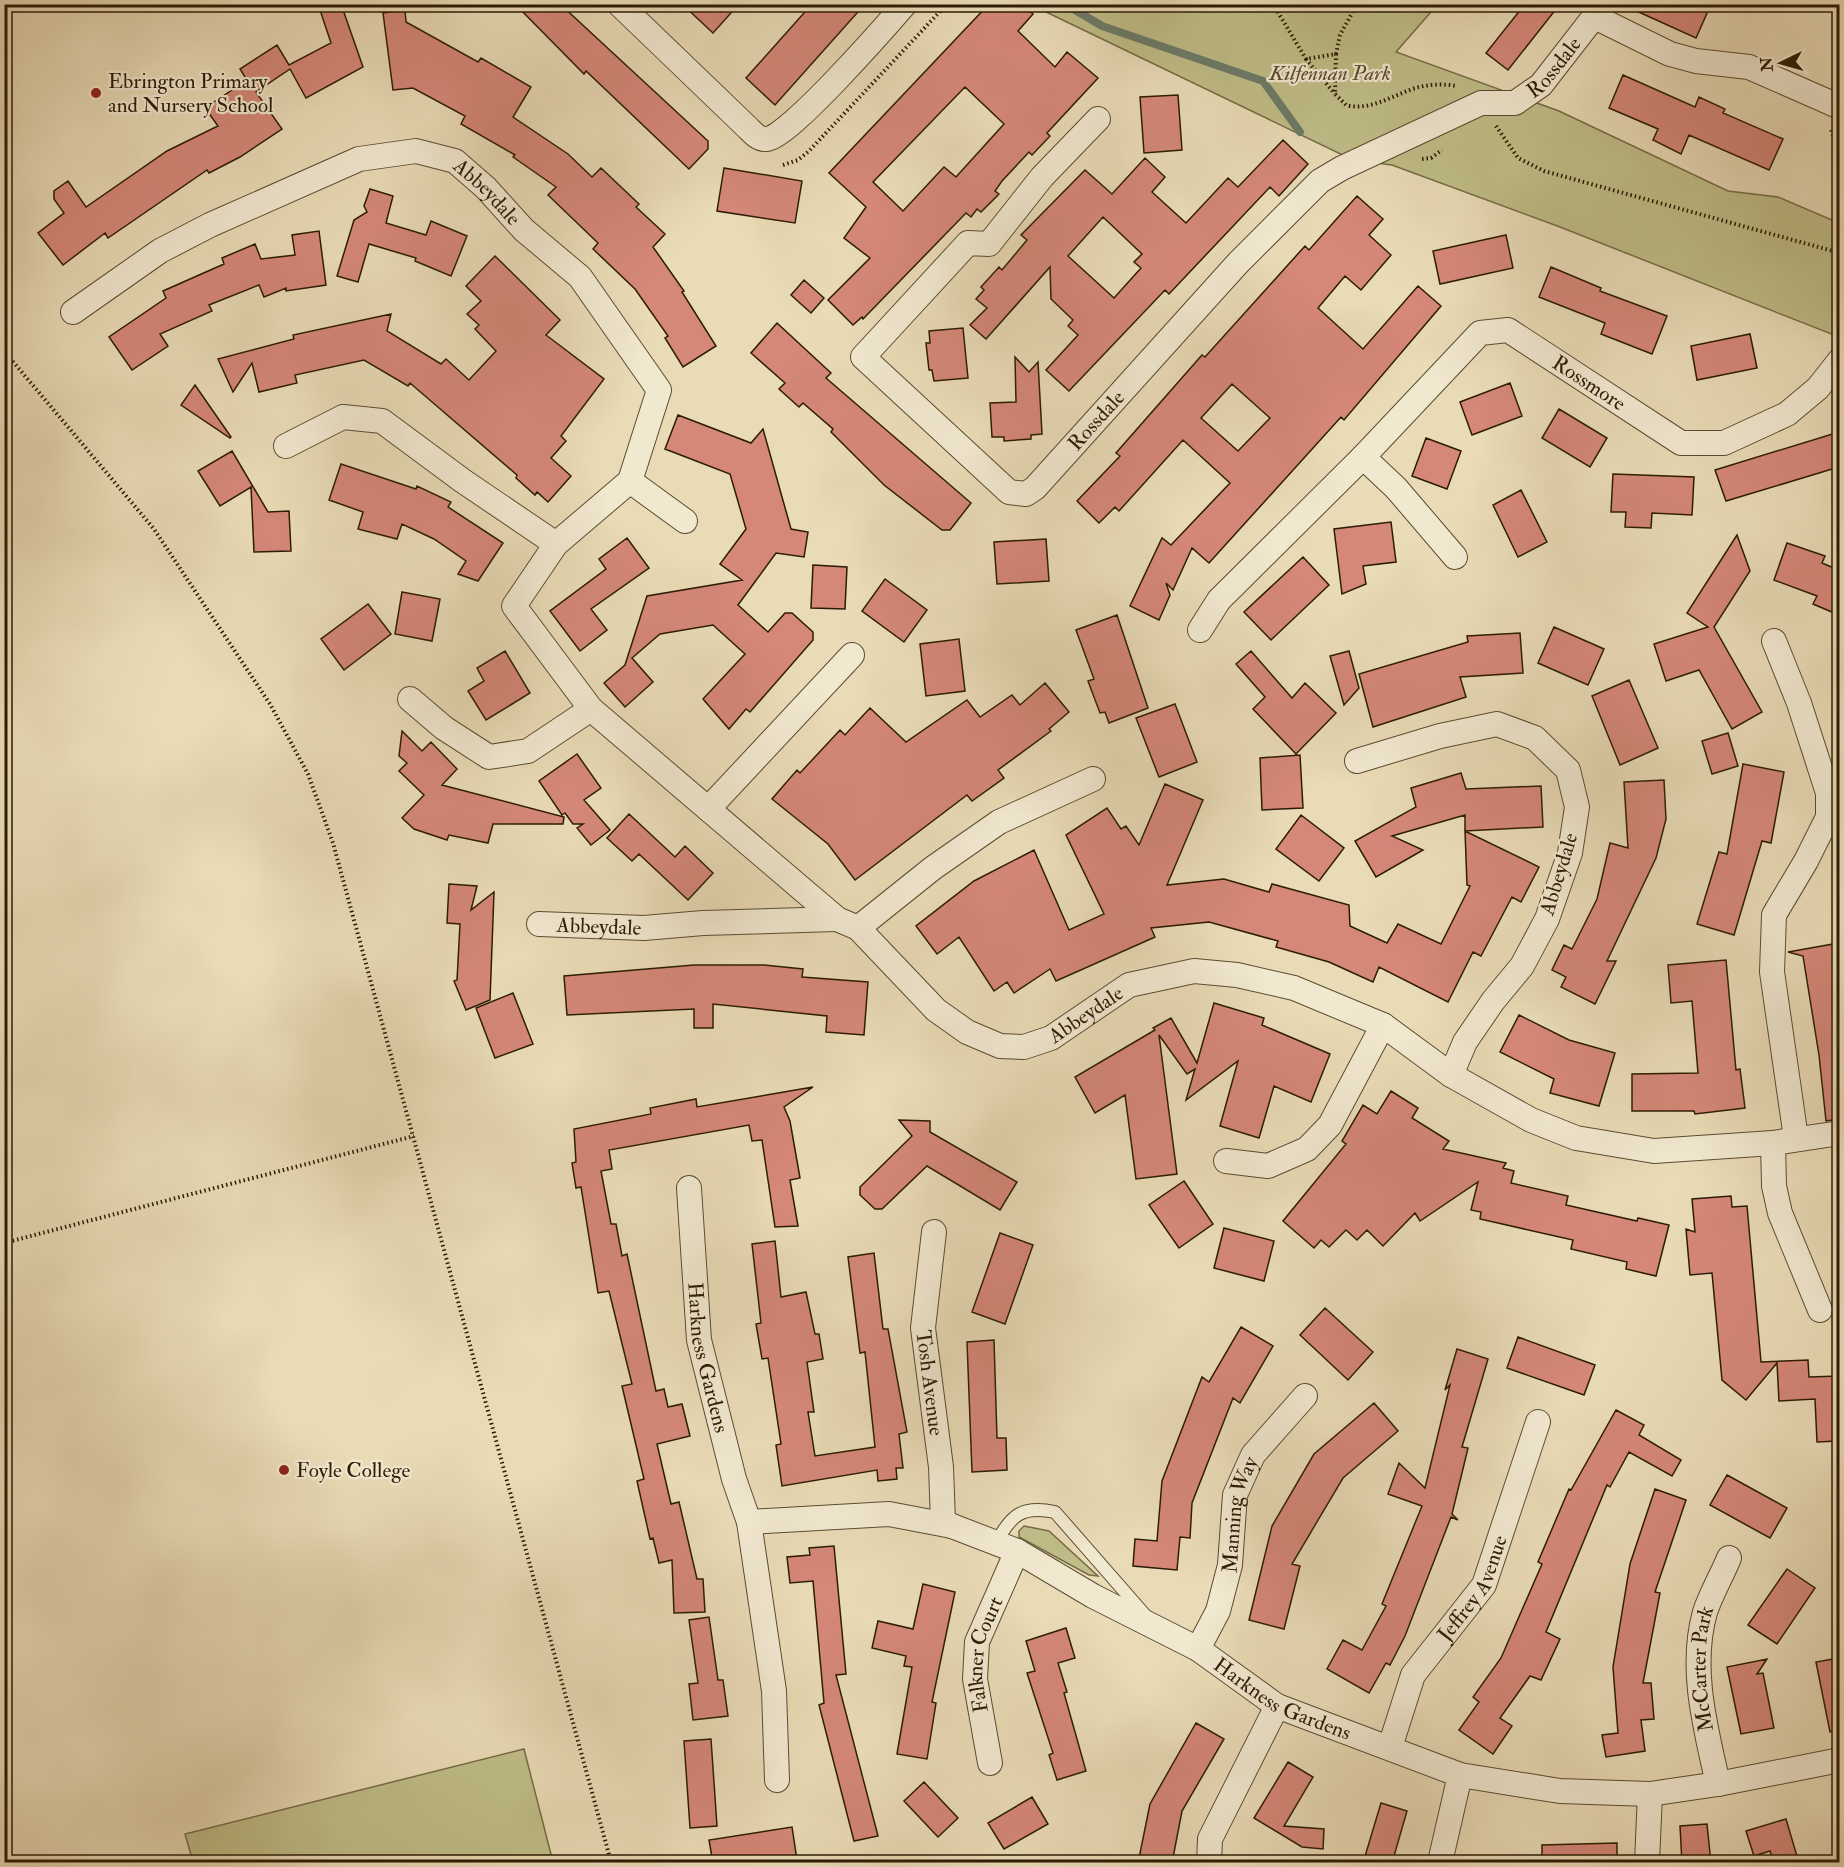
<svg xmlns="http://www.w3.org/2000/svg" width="1844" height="1867" font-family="'IM FELL Double Pica',serif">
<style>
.green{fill:#bfbd88;stroke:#766c46;stroke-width:1.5}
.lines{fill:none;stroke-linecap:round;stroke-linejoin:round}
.stream{stroke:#6c7b69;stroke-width:8}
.building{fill:#d58778;stroke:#2c1c04;stroke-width:1.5;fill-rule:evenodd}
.lane-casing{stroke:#5b4c30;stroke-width:14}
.street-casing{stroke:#5b4c30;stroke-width:26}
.path{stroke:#2c1c04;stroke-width:4;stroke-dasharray:1.5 3;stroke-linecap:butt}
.lane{stroke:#f1e8d0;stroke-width:12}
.street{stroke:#f1e8d0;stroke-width:24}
.poi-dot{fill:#8f2418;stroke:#f1e8d0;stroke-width:2}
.labels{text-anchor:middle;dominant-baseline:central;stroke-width:4.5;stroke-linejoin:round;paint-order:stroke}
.street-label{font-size:21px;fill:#2c1c04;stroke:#f1e8d0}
.park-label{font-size:21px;font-style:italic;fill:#584c2c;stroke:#f1e8d0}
.poi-label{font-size:21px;fill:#2c1c04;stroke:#f1e8d0;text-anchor:start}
</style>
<rect width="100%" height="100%" fill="#e9dbb6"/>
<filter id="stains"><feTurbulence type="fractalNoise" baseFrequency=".00333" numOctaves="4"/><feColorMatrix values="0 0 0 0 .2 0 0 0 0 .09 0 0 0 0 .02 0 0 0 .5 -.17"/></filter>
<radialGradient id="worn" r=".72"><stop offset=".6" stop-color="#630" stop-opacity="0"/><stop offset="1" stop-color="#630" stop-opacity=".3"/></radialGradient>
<path class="green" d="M1036,5H1437L1396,52L1559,111L1728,191L1778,197L1839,223V337L1560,227L1392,165L1353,160L1042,10Z
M1024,1526L1049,1531L1098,1576L1089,1575L1019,1537V1531Z
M524,1749L553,1862H193L185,1834Z"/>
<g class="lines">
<path class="stream" d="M1065,4L1102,26L1263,81L1300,132"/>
</g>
<path class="building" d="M318,4H341L363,67L306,98L290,69L256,92L282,129L240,157L209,173L207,170L108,238L105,233L63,265L38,233L64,213L54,199V191L68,181L86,207L167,151L218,126L205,108L247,80L240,69L277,45L289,65L331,43Z
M515,4H560L708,141V149L689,169L586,71L584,74Z
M682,4H739L713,33Z
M812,4H865L775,105L746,78Z
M989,4H1022L1033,14L1018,31L1055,67L1067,52L1098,78L1047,133L1050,136L1032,155L1029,152L1002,181L995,191L999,194L981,212L977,209L971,217L966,213L863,319L862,317L853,325L828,300L870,258L844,238L866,207L829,173ZM965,87L1004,124L956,177L944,167L903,211L873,182Z
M1525,4H1560L1508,70L1486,53Z
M1621,4H1693L1708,11L1696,38Z
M405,10L406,22L478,62L481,58L531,87L513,117L568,154L592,177L601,168L639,204L636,207L665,234L653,247L684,291L682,292L716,346L683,367L665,338L668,336L635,289L593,249L598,243L548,195L556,187L513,157L515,155L461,124L465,116L413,88L393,90L383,13Z
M1623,75L1695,107L1699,97L1725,109L1723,113L1783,139L1769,170L1689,135L1681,154L1653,140L1658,129L1609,108Z
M1178,95L1182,150L1144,153L1140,97Z
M1283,140L1308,164L1279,196L1270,187L1169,294L1165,290L1069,391L1046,370L1078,335L1068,326L1073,320L1051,299L1050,267L986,339L970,325L987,308L976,299L984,290L981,287L999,267L1002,270L1027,240L1021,235L1085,170L1112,194L1145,158L1165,177L1152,192L1186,223L1228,178L1238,187ZM1103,217L1142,254L1134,262L1141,268L1114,298L1068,256Z
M724,168L802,181L795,223L717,211Z
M370,189L393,196L386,223L426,235L431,221L467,236L451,276L415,261L416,258L369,244L358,282L337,276L354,220L367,212L364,206Z
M1357,196L1383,219L1369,235L1391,255L1361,290L1345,276L1318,308L1363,349L1418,286L1441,306L1344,420L1341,417L1209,563L1192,548L1173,590L1166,583L1170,595L1159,620L1130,606L1162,538L1171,545L1230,483L1183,440L1119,511L1115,507L1099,523L1077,501L1120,456L1116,453L1202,355L1205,357L1305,246L1309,250ZM1232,384L1270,418L1238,451L1201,418Z
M319,231L326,285L286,291V288L264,297L259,285L209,305L212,311L160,334L168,346L132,370L109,337L166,298L163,291L224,264L222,258L255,244L261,259L295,255L292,235Z
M1506,235L1513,268L1440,284L1433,251Z
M495,256L560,320L546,335L604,379L561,436L566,441L551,458L571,476L548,502L537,492L535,495L516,478L517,475L410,383L408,386L364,360L295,375L297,383L259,392L252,363L233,392L218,359L294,339L293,335L391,314L387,331L441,364L446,359L469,380L496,351L475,329L479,325L467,314L481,301L466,286Z
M1551,267L1601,288L1600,291L1667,316L1652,354L1601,334L1605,323L1539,297Z
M804,280L824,298L811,313L791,295Z
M777,323L831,373L826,378L971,503L950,530H942L884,485L831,432L833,429L803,403L799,407L779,389L785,383L751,353Z
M963,328L968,378L934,381L932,370H929L926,343H930L929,331Z
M1750,334L1757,368L1697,380L1691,346Z
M1015,357L1029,372L1038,362L1042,434L1031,435V439L1004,441V437H992L990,403L1016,402Z
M1510,383L1522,416L1472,435L1460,402Z
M195,385L231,437L230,438L181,405Z
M1559,409L1607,438L1590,467L1542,438Z
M678,415L751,443L763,429L791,529L808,532L804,557L776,553L738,605L768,632L785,613H792L813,632V640L750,712L746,709L729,729L703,699L745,654L713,625L660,634L632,658L653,682L625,707L604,683L625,665L647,596L742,580L720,564L746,529L730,474L665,449Z
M1839,432V467L1726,501L1715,470Z
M1426,438L1461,451L1447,489L1412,476Z
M232,451L268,512L289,511L291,551L254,552L251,487L220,506L198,471Z
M341,464L416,489L417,486L451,502L448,507L503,543L478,581L458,574L466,561L434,539L402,524L397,539L358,529L363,512L329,500Z
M1613,474L1694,477L1692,515L1652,513L1651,528L1625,527L1626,512H1611Z
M1521,490L1547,542L1518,557L1493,505Z
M1391,522L1396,562L1363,566L1366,584L1342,594L1334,529Z
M1737,535L1750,571L1714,627L1762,712L1732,729L1699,670L1666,681L1654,644L1708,627L1687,613Z
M627,538L649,568L591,609L607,630L580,651L550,611L606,569L599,559Z
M1046,539L1049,581L997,584L994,542Z
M1787,543L1825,556L1822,563L1839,570V615L1813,604L1817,596L1774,580Z
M1303,557L1329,585L1271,640L1244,612Z
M813,565L847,567L845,609L811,608Z
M885,579L927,610L904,642L862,611Z
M402,592L440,599L432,641L395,634Z
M368,604L391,634L344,670L321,639Z
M1117,615L1148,708L1109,723L1105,712L1100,713L1088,681L1094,679L1076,630Z
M1554,627L1604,649L1588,685L1538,663Z
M1520,633L1523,673L1460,677L1466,697L1373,727L1359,674L1468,642L1467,636Z
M959,639L965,691L926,696L920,644Z
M505,651L530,693L486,720L468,691L484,681L477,668Z
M1251,651L1292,698L1305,683L1336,713L1296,754L1253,709L1265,697L1236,664Z
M1349,651L1359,688L1344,705L1330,656Z
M1629,680L1658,748L1620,765L1592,696Z
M1045,683L1069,712L1049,729L1051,731L998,770L1004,778L972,801L967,795L855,880L828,844L772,799L797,770L800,773L840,730L845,735L870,708L906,742L967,700L980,717L1012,695L1020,705Z
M1175,704L1197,762L1159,777L1136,718Z
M402,731L422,751L431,742L457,769L442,785L564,817L563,824H493L488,843L449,835L447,840L414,829L402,818L424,795L399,771L407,763L399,756Z
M1728,733L1738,766L1712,774L1702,741Z
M577,754L601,788L584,800L610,830L591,845L577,828L583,824H573L565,813L562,815L539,781Z
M1300,755L1303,808L1262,810L1260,758Z
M1743,764L1784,772L1771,843L1762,841L1734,935L1697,924L1719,852L1727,854Z
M1461,773L1466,789L1541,786L1543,827L1465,831V815L1392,836L1423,850L1376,877L1355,841L1416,807L1411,788Z
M1664,780L1666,819L1656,858L1607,961H1616L1595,1004L1561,987L1566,977L1552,970L1564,945L1572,949L1597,899L1610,843L1628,848L1624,782Z
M1165,784L1203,800L1167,885L1224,879L1269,892L1272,884L1349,905L1350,926L1387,943L1398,924L1441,944L1470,886L1467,885L1465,831L1539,867L1521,902L1512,897L1481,956L1473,952L1448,1002L1379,967L1373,982L1329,962L1276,947L1278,941L1209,922L1151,928L1155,937L1056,981L1050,969L1014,993L1007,982L994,991L959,937L937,954L916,926L974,881L1034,850L1069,930L1104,914L1066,835L1107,808L1121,829L1126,826L1139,845Z
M629,814L675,857L685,846L713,873L688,900L639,854L632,861L607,838Z
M1301,815L1344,848L1319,881L1276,849Z
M449,884L477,886L471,910L494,892L490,1000L466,1010L454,981L457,980L460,924L447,923Z
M1839,943V1119L1826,1121L1819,1055L1803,956L1788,952Z
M1726,960L1736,1070L1740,1069L1745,1108L1695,1114L1694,1111H1632V1074L1698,1073L1692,1001L1671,1003L1668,965Z
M694,965H764L803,969L802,977L868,982L864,1035L826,1032L827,1016L713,1004V1028H694V1009L567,1015L564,976Z
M513,993L533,1044L495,1058L476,1008Z
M1214,1003L1264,1018L1262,1025L1330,1054L1311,1102L1274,1086L1259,1138L1220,1126L1238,1061L1186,1100L1195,1069L1187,1074L1159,1035L1177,1174L1136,1179L1125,1095L1095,1113L1075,1077L1155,1030L1153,1028L1171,1018L1197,1063Z
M1519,1015L1569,1040L1615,1053L1599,1106L1550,1093L1554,1079L1500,1052Z
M813,1087L784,1107L790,1121L800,1178L790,1180L798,1226L775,1227L762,1140L752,1141L749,1125L609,1150L612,1169L601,1171L611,1224H616L622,1256L627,1254L656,1391L664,1389L668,1407L682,1404L690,1436L657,1444L671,1504L679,1502L697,1579H703L705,1612L674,1613L672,1560L659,1563L653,1538L650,1539L637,1481L644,1479L622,1386L632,1384L609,1291L598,1293L581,1187L576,1188L572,1163L576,1162L574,1129L651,1114L650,1108L696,1099L697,1107Z
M1391,1091L1418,1108L1412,1118L1449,1141L1443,1149L1506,1163L1503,1168L1514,1171L1511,1183L1568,1196L1566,1205L1637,1221L1638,1218L1669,1225L1656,1276L1626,1269L1627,1262L1571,1249L1573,1240L1480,1219L1481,1212L1471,1210L1478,1182L1420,1221L1415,1213L1383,1246L1367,1230L1357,1240L1346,1230L1329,1247L1321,1240L1314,1248L1283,1221L1346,1144L1342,1141L1363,1105L1377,1114Z
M899,1120L930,1121V1132L1017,1182L1000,1210L927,1166L882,1209H875L860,1195V1187L912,1136Z
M1184,1181L1213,1224L1179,1248L1149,1205Z
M1731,1196L1732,1207L1747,1206L1761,1362L1808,1360L1809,1377L1839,1376V1415H1836L1837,1441L1817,1442L1815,1399L1779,1401L1777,1363L1746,1400L1722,1380L1712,1273L1690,1275L1686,1229L1695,1232L1692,1199Z
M1224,1228L1274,1241L1264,1281L1214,1268Z
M1000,1233L1033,1245L1005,1324L972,1312Z
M775,1241L781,1297L806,1292L815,1334H819L823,1359L807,1362L814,1412H808L815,1456L875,1447L865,1352L860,1353L848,1257L874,1253L883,1329H888L907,1432L899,1434L903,1468H896L897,1479L878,1481L877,1470L782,1486L776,1445L781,1444L768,1358L762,1359L756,1324L761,1323L752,1244Z
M1325,1308L1373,1352L1348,1380L1300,1335Z
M1241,1327L1273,1346L1240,1403L1233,1398L1192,1503L1190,1538L1180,1537L1177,1570L1133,1566L1135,1539L1157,1541L1162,1481L1202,1377L1209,1382Z
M1518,1337L1595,1365L1584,1395L1507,1368Z
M994,1340L997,1438H1006L1007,1470L972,1472L967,1342Z
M1457,1349L1488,1359L1462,1447L1468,1448L1452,1514L1458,1520L1451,1517L1405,1636L1390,1665L1386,1663L1369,1693L1327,1669L1343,1640L1362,1650L1386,1606L1382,1604L1422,1506L1388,1494L1399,1463L1425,1488L1450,1385L1445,1390Z
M1374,1403L1398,1431L1343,1478L1292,1564L1300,1566L1284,1629L1249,1620L1272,1526L1314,1454Z
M1616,1410L1644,1425L1639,1435L1681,1460L1672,1476L1629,1452L1610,1487L1607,1485L1546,1632L1560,1639L1541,1680L1530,1676L1500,1718L1512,1726L1493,1754L1459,1730L1479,1702L1473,1697L1501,1658L1542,1564L1538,1562L1569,1489L1571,1490Z
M1727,1475L1787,1508L1770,1538L1710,1505Z
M1655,1489L1686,1500L1655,1592L1660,1593L1643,1683H1651L1654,1719L1641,1720L1645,1751L1606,1757L1602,1735L1618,1733L1613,1667L1630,1564Z
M834,1546L846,1674L836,1675L878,1836L854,1841L819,1705L824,1703L813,1581L790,1583L787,1557L810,1555L809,1548Z
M1787,1569L1815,1588L1777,1644L1748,1625Z
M923,1584L955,1592L932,1702L936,1703L927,1759L897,1754L912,1667L904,1666L906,1656L872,1648L878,1621L913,1629Z
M709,1617L718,1680H723L728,1716L693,1720L689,1684L698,1683L689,1620Z
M1066,1628L1075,1658L1058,1663L1067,1692L1064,1693L1086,1771L1057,1780L1049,1755L1053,1753L1027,1673L1035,1671L1026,1641Z
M1839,1658V1731L1830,1732L1816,1662Z
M1767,1659L1757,1674L1763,1673L1774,1728L1741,1734L1727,1667Z
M1196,1723L1224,1739L1182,1811L1172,1863H1138L1150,1804Z
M711,1739L717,1826L690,1828L684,1741Z
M1288,1762L1313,1777L1284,1826L1324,1829L1323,1849L1302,1847L1254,1818Z
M924,1782L958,1818L938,1837L904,1801Z
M1032,1797L1048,1824L1004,1849L988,1823Z
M1381,1803L1407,1811L1392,1863H1363Z
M1786,1819L1799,1863H1774L1770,1851L1754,1856L1746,1831Z
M1707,1824L1711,1863H1682L1680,1826Z
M792,1827L797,1860L713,1863L709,1840Z
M1617,1843V1863H1542V1845Z"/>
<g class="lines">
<defs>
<path id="lane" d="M996,1543C1011,1515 1022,1505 1055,1512L1145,1615"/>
<g id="street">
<path d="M619,4L748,128C753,133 759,140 767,139C788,138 886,26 905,4"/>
<path d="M1595,17L1670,54L1696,61L1749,67L1840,107"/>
<path id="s1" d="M1098,119L1042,177L989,244L968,243L863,357L1009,492L1026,494L1035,488L1238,263L1320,181L1342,168L1481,103H1515L1541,85L1604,4"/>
<path id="s2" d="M73,312L160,251L210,225L359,159L416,151L455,161L486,188L524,230L580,277L659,390L630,481L556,544L514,606L591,709L837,919L858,928L936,1010L967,1032L1000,1046L1024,1047L1051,1038L1129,985L1194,971L1237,975L1294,988L1383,1025L1451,1075L1531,1120L1576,1138L1654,1151L1773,1143L1840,1133"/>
<path d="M286,446L343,417L382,421L463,481L556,544"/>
<path d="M1363,457L1396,488L1455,557"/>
<path d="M630,481L685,521"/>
<path id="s3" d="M1200,630L1219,600L1363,457L1480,333L1508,330L1681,443H1724L1787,414L1818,388L1840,360"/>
<path d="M1774,641L1799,703L1828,793V817L1806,861L1774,915L1772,972L1796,1138"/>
<path d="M410,699L444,728L489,757L528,751L591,709"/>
<path d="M1357,761L1440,736L1497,724L1535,738L1568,770L1577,807L1570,853L1547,919L1522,966L1493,1001L1465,1042L1451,1075"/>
<path d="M708,809L852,655"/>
<path id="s4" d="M539,924L644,928L703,923L837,919"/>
<path d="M858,928L933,868L999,822L1093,779"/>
<path d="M1773,1143L1774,1186L1780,1213L1820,1310"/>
<path d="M1226,1161L1268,1166L1307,1149L1330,1125L1383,1025"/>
<path id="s5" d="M689,1188L699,1340L734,1479L749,1522L774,1691L777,1780"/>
<path id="s6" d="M934,1232L923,1328L941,1467L943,1522L952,1526"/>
<path id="s7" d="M749,1522L889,1514L952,1526L1017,1551L1093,1596L1198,1649L1277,1706L1460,1775L1560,1791L1650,1794L1718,1784L1840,1760"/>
<path id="s8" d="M1198,1649L1218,1611L1230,1565L1235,1495L1253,1455L1305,1396"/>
<path id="s9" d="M1390,1747L1413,1675L1484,1585L1538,1422"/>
<path id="s10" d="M990,1763L975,1679L977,1642L1017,1551"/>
<path id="s11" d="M1718,1784C1706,1729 1689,1669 1705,1612C1711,1594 1722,1575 1729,1558"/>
<path d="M1209,1862L1210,1839L1277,1706"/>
<path d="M1440,1862L1460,1775"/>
<path d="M1647,1862L1650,1794"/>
</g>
</defs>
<use href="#lane" class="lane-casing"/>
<use href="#street" class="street-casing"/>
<path class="path" d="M1273,4L1306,59L1336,54L1335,94L1346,105C1371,112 1396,93 1419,87C1432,84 1445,84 1457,86
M1336,54L1340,35L1357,4
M1306,59L1335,94
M1496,126L1518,158L1544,171L1840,253
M1831,130L1836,143
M1422,159L1431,158L1442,150
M783,165L798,160L809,151L947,4
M1834,338L1840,328
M4,351L154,529L270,704L308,774L333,843L611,1862
M4,1243L414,1136"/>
<use href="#lane" class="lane"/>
<use href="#street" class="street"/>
</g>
<g class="poi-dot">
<circle cx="96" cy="93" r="6"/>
<circle cx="284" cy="1470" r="6"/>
</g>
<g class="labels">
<g class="street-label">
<text stroke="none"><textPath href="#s1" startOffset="1254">Rossdale</textPath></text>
<text stroke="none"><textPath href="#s2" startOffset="468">Abbeydale</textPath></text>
<text stroke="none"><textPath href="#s3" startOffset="534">Rossmore</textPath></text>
<text stroke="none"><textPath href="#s1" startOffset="660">Rossdale</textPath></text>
<text transform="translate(1559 874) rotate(-73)">Abbeydale</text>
<text stroke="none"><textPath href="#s4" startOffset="60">Abbeydale</textPath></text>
<text stroke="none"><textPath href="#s2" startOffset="1756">Abbeydale</textPath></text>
<text stroke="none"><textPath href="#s5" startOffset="171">Harkness Gardens</textPath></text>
<text stroke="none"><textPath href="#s6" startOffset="152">Tosh Avenue</textPath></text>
<text stroke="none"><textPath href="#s8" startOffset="142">Manning Way</textPath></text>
<text stroke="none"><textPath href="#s9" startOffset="182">Jeffrey Avenue</textPath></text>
<text stroke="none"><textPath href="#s10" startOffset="111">Falkner Court</textPath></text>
<text stroke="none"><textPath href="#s11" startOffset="117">McCarter Park</textPath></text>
<text stroke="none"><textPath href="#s7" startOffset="579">Harkness Gardens</textPath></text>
</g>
<g class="park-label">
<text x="1330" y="73">Kilfennan Park</text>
</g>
<g class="poi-label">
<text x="108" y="81">Ebrington Primary<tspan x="108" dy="24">and Nursery School</tspan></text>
<text x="296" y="1470">Foyle College</text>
</g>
</g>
<rect width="1844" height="1867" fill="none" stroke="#e9dbb6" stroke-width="24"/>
<rect x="6" y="6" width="1832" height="1855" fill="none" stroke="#2c1c04" stroke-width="3"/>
<rect x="12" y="12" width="1820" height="1843" fill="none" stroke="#2c1c04" stroke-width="1.5"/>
<g transform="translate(1781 63) rotate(265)" stroke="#f1e8d0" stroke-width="4.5" paint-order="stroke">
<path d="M0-4.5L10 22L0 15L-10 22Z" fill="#2c1c04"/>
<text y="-9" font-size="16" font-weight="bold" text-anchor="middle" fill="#2c1c04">N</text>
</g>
<rect width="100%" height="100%" filter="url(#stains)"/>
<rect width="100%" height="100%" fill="url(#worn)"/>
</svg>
